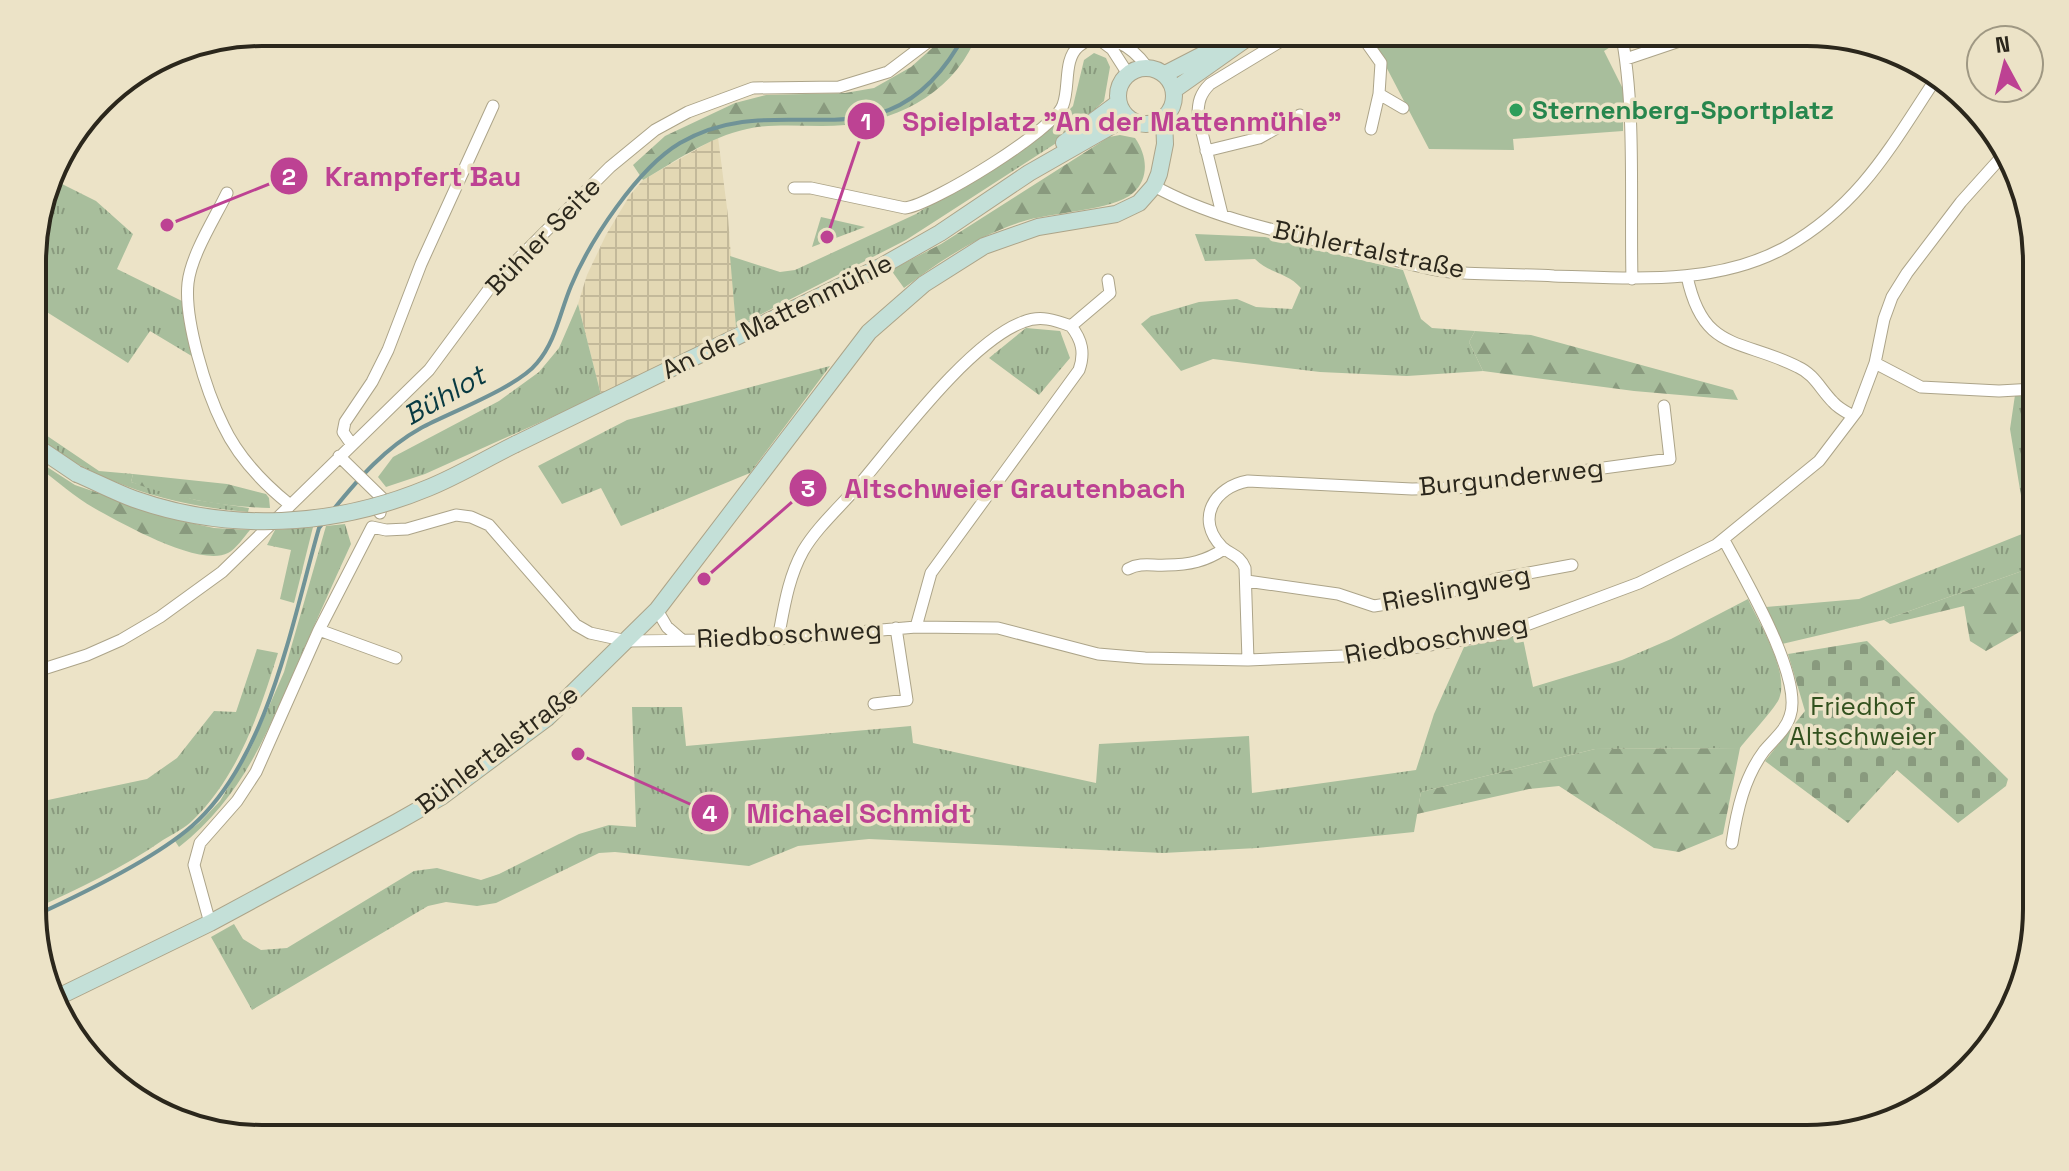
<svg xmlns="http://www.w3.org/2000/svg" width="2069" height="1171" font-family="'Space Grotesk',sans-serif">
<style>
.industrial{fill:url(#industrial-grid)}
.grass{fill:url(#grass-tufts)}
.forest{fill:url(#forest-firs)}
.cemetery{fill:url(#cemetery-stones)}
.pitch{fill:#a8be9c}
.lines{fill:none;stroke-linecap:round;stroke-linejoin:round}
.stream{stroke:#709397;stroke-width:4}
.street-casing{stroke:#aca489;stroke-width:13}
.secondary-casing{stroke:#aca489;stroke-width:18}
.street{stroke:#fff;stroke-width:11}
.secondary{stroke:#c4e0d8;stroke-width:16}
.secondary-bridge-casing{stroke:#aca489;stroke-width:18;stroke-linecap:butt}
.secondary-bridge{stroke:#c4e0d8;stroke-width:16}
.leisure-dot{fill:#2e9e5b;stroke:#ece3c7;stroke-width:3}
.labels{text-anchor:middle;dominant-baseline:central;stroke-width:7;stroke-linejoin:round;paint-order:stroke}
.leisure-label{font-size:26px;font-weight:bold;fill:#27864d;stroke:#ece3c7;text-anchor:start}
.street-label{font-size:26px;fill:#2b271c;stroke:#ece3c7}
.park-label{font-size:26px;fill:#32511e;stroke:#ece3c7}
.water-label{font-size:28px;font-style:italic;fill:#083a42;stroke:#ece3c7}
.rim{fill:none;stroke:#2b271c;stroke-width:4}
.leader{fill:none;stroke:#bd4293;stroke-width:3}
.callout-dot{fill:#bd4293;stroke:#ece3c7;stroke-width:3}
.mark-label{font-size:24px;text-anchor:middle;font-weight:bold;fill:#fff}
.callout-label{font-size:28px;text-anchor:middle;font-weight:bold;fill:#bd4293;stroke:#ece3c7;stroke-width:7;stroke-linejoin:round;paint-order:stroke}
</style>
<defs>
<pattern id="industrial-grid" width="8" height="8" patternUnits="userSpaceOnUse" patternTransform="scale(2)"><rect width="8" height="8" fill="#e3d8b4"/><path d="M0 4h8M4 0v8" fill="none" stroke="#c3b99a"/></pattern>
<pattern id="grass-tufts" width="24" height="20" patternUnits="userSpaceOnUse" patternTransform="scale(2)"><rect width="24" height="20" fill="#a8be9c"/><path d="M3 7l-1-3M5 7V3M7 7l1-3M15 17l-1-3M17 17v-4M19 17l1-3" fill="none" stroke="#899a7e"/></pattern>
<pattern id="forest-firs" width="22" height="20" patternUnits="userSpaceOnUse" patternTransform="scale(2)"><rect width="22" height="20" fill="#a8be9c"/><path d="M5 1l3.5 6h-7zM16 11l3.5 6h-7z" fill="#899a7e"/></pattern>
<pattern id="cemetery-stones" width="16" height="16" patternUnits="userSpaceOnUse" patternTransform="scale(2)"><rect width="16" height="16" fill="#a8be9c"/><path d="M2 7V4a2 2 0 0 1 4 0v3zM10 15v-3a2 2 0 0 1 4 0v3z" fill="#899a7e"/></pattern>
</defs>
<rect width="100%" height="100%" fill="#ece3c7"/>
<path class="industrial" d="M718,137L728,216L736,327L601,395L578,304L587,275L606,235L630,195L643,180Z"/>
<path class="grass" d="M1094,53L1106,58L1110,67L1104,101L1061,140L906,240L736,327L730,256L780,272L795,270L916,214L1058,121L1073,106L1084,60Z
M50,178L96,201L133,234L117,269L184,302L195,358L150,331L128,363L34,304V232Z
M821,217L865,227L812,247Z
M1195,234L1265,237L1403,270L1421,319L1432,328L1475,331L1469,342L1483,371L1407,376L1320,372L1213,359L1181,371L1141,324L1151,316L1199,302L1237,299L1256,307L1292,309L1301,288C1287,272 1270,274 1255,259L1205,261Z
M578,304L601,395L425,474L386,487L378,477L393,457L499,401L539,372L559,348Z
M1026,328L1060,331L1070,358L1039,395L989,358Z
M830,366L750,473L621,526L601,488L562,504L538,466L627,420Z
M2015,395H2036V566L1884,620L1782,644L1766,607L1859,599L2027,532L2010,429Z
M34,427L99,471L133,474L131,482L196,500L249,508L248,512C172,506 94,483 34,435Z
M345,524L351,544C331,587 312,631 293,674C263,742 239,800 179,847L175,841L199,823L220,801L250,750L284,672L326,526Z
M313,527L294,603L280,599L291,550L267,545L275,530Z
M1748,599C1759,623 1790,672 1779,699C1773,711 1749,736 1740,748L1595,749L1421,792L1414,832L1257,848L1163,853L869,839L798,846L749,866L615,852L599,853L496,903L477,906L446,902L428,906L252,1010L211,937L234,924L243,939L261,950L287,948L414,871L437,868L481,880L499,874L579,834L609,825L636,827L632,707H682L686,746L911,726L913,743L1096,783L1099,744L1249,736L1252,793L1416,770L1434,714L1464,647L1522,634L1533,687L1622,660L1671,639Z
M257,649L278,653C260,711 239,775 193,820C185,828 173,834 163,840C123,868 78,889 34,909V890L38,887L34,878V773L48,800L147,779L177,758L214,711L236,712Z"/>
<path class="forest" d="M950,32H978C958,88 903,120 845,125C813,128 778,122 747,129C709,137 676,161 643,180L633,165L665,136L735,103L766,95L845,93L874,88L911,67Z
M1120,135L1135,138C1147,155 1150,178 1133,193C1113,211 1050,212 1021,222C976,237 941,260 904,288L891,270L941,244L1109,137Z
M1475,331L1531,335L1733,390L1738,400L1634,391L1483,371L1469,342Z
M41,463L75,485L177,520L214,528L250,530C244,537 236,549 228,553C200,568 121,523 94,508C75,497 57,481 38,467Z
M133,474L227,484L266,494L269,498L270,508C224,507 174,498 131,482Z
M2036,566L2037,622L1986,651L1970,641L1964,606L1890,624L1884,620Z
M1740,748L1723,834L1679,852L1654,848L1559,786L1529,789L1417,814L1421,792L1595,749Z"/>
<path class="cemetery" d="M1867,641L2008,779L2006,786L1958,823L1897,770L1848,823L1765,761L1805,711L1788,654Z"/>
<path class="pitch" d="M1368,32H1609L1615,44L1604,51L1623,89V131L1513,139L1514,150L1429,149Z"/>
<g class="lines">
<path class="stream" d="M333,510C359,478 385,448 421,428C451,412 518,387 537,363C556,341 560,312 571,286C590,240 638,168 680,143C786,81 888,180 966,32
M34,916C82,894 153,860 192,826C268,759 292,622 319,528L323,523"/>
<defs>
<path id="street" d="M1359,32L1381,63L1379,94L1371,129
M1621,32C1636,107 1630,201 1632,279
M1100,40L1112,49L1128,74
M1626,59L1706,32
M1379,94L1403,108
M1206,151L1259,138L1300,115
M1154,186C1217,221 1292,234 1362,251C1390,258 1421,269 1450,272C1485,275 1519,274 1554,276C1631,278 1716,286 1786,247C1861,204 1891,146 1937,77
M794,188H811L905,208C932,205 1054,130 1063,105C1070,87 1063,59 1079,46C1102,26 1133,47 1147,67
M227,193C215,218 191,255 188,283C184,320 206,391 223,425C237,455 263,483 289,504
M1222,214L1198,116C1198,102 1200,94 1210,84L1296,32
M1687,276C1703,353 1741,338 1798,367C1814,374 1821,390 1833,402C1838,408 1846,412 1853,416
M1071,326L1110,293L1108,280
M1875,363L1921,387L1999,391L2036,389
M352,445L343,432L345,422L372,382L388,350L421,264L493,106
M339,456L382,498L380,513
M1724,540C1743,576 1804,678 1790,716C1786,730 1773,740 1764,751C1744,778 1737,810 1732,843
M1128,569C1141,562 1152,566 1167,565C1189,565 1206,561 1224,549
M1247,581L1338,594L1374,606L1430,597L1497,579L1572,565
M657,610L667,627L682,640
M319,630L396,658
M778,639C784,608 788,578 803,551C817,527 841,506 859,485C898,439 969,342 1023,322C1040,315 1055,320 1071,326C1082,340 1085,353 1079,370L931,573L916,627
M1248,660L1245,568C1240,555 1231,555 1222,547C1195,519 1214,487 1248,481L1412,489L1456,488L1670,459L1664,406
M34,672L87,655L121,640L160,617L222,572L429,370L492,285L610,167L655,130L688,112L753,88L839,87L888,72L941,32
M874,704L907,700L896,628
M210,923L194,865L200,843L237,801L256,772L319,630L372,527L386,530L407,529L456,515L471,517L489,525L576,625L590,633L627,641L778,639L916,627L998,628L1098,654L1145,658L1248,660L1367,655L1505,633L1639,583L1716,545L1819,461L1857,411L1875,363L1884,319L1892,297L1907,273L1961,202L2005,153"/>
<path id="secondary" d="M1118 96a28 28 0 1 1 56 0a28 28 0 1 1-56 0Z
M1165,74L1231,40
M1174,90L1256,32
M1064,143L1118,103
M516,444L882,266L940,233L1029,173L1127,117
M34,445L77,474
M56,998L210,923L397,822L441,797L547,718L657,610L869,332L924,284L984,246L1038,227L1116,214L1139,203L1154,186L1159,174L1165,144L1164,119"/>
</defs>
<use href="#street" class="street-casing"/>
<use href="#secondary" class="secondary-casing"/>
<use href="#street" class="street"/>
<use href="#secondary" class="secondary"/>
<defs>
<path id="secondary-bridge" d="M77,474C96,482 115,492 134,499C230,533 334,527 428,488C458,476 487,458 516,444"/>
</defs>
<use href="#secondary-bridge" class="secondary-bridge-casing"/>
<use href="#secondary-bridge" class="secondary-bridge"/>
</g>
<circle class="leisure-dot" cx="1516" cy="110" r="8"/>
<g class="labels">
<g class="leisure-label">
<text x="1532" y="110">Sternenberg-Sportplatz</text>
</g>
<g class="street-label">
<text transform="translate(543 236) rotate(-46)">Bühler Seite</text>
<text transform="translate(1369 249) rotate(12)">Bühlertalstraße</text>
<text transform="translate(777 316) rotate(-26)">An der Mattenmühle</text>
<text transform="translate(1511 477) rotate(-6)">Burgunderweg</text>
<text transform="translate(1456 588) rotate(-11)">Rieslingweg</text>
<text transform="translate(789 634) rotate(-3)">Riedboschweg</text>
<text transform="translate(1436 639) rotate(-10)">Riedboschweg</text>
<text transform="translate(497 749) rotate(-37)">Bühlertalstraße</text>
</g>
<g class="park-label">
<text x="1863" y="706">Friedhof<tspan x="1863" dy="30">Altschweier</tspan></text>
</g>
<g class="water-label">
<text transform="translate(444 395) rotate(-30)">Bühlot</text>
</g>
</g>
<path d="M0 0H2069V1171H0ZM262 46H1807A216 216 0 0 1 2023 262V909A216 216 0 0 1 1807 1125H262A216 216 0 0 1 46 909V262A216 216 0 0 1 262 46Z" fill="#ece3c7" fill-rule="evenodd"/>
<path class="rim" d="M262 46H1807A216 216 0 0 1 2023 262V909A216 216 0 0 1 1807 1125H262A216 216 0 0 1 46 909V262A216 216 0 0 1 262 46Z"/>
<path class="leader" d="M827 237L866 121M167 225L289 176M704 579L808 488M578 754L710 813"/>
<g class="callout-dot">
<circle cx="827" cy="237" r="8"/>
<circle cx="167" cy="225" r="8"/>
<circle cx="704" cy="579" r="8"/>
<circle cx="578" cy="754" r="8"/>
<circle cx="866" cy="121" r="20"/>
<circle cx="289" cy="176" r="20"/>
<circle cx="808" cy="488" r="20"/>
<circle cx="710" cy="813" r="20"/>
</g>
<g class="mark-label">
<text x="866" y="130">1</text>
<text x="289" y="185">2</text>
<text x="808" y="497">3</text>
<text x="710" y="822">4</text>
</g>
<g class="callout-label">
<text x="1122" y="131">Spielplatz "An der Mattenmühle"</text>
<text x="423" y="186">Krampfert Bau</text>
<text x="1015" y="498">Altschweier Grautenbach</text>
<text x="859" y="823">Michael Schmidt</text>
</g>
<g transform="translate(2005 64) rotate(353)"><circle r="38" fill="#ece3c7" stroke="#9f9883" stroke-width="2"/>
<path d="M0-6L14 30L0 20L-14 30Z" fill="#bd4293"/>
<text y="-12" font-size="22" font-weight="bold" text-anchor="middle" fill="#2b271c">N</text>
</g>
</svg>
